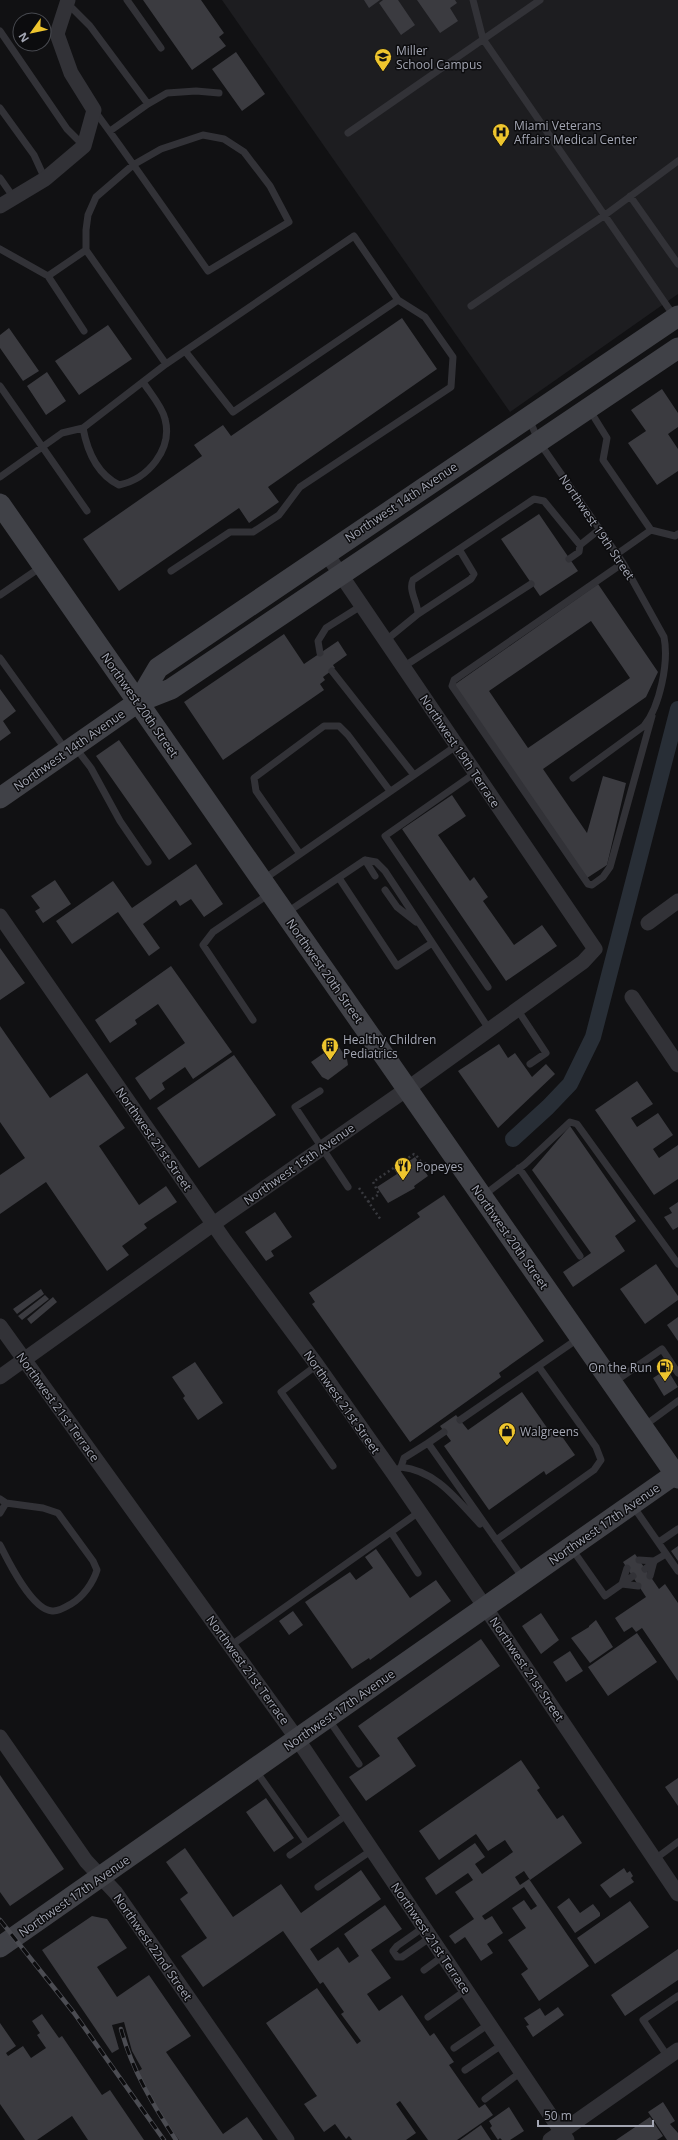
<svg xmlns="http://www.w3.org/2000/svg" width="678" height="2140" font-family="'Open Sans',sans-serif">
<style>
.built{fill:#1d1d20}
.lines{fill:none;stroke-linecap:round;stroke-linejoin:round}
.canal{stroke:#282e36;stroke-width:16}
.building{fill:#3b3b40;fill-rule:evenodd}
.path{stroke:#38393e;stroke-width:2.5;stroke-dasharray:2 3;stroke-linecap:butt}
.lane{stroke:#323237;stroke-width:7}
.street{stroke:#323237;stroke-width:15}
.secondary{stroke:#404147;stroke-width:21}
.rail-casing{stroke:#4b4c52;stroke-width:4.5}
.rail{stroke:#0c0c0e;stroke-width:3;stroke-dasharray:9;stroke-linecap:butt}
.labels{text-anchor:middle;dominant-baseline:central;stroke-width:3;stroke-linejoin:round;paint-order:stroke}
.poi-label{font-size:12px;fill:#a3a6b3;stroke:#0c0c0e;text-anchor:start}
.street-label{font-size:12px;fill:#a3a6b3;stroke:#0c0c0e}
</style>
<rect width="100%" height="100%" fill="#111113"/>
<path class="built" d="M222,0H678V294L510,412Z"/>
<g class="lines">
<path class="canal" d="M513,1139L548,1107L570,1084L593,1037L678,709"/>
</g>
<path class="building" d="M143,0H201L224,33L219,37L226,46L192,70Z
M364,0H380L369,8Z
M383,0H398L415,25L401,35L379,3Z
M417,0H455L457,3L450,8L458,21L440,33Z
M236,52L265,94L242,111L212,69Z
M402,318L437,369L268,487L279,502L249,523L239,508L119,591L83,539L202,456L194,445L223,425L231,436Z
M108,325L132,359L79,395L55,361Z
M9,328L39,371L23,381L0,348V335Z
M47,372L66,401L46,415L27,386Z
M662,389L678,413V427L668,434L678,449V471L657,485L628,443L646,431L631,410Z
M539,514L578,571L540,596L501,539Z
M598,584L658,672L646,697L543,769L587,833L603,776L626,783L607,865L587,878L454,685ZM591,621L630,678L528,748L489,691Z
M284,634L304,664L338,641L347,655L333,665L335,668L323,677L325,680L320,684L324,690L223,760L184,702Z
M0,689L16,711L3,721L11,733L0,741Z
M119,740L192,844L169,860L96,756Z
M452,795L466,816L438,835L470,881L474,877L488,897L483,901L514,945L542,925L557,946L506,981L402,829Z
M196,864L223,904L204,917L191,899L180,906L176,900L143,924L160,948L149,956L118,912L72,944L56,921L113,881L132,908Z
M55,880L71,904L43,923L35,911L40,908L31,896Z
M0,948L25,983L0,1000Z
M171,966L232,1052L193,1079L185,1067L162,1083L165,1089L150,1100L135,1078L185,1043L158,1004L135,1020L137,1024L110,1043L95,1020Z
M0,1026L50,1098L87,1073L125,1128L99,1146L139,1205L166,1186L177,1202L144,1224L147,1228L122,1246L129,1255L107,1271L46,1182L0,1214V1175L25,1158L0,1122Z
M337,1044L347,1059L348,1065L328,1080L322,1077L311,1062Z
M499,1044L508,1058L515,1053L532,1077L546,1064L555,1074L498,1128L458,1071Z
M234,1055L276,1115L199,1168L157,1108Z
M637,1081L653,1104L631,1118L637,1127L658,1113L673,1135L653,1149L659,1158L678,1145V1179L654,1195L595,1110Z
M570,1126L636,1221L615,1236L625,1251L573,1287L563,1272L591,1253L532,1170Z
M415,1157L428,1176L414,1186L415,1188L388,1203L377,1187L397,1174L394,1169L401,1164L402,1166Z
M444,1195L544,1341L499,1373L501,1377L410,1442L312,1304L315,1302L309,1293L420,1217L417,1213Z
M678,1202V1227L673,1230L664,1217L672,1213L669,1208Z
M275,1212L292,1237L271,1251L274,1256L266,1261L245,1232Z
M656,1264L678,1296V1300L645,1324L620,1289Z
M41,1289L44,1294L17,1314L13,1309Z
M45,1295L49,1299L22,1320L18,1316Z
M53,1297L57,1302L31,1324L27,1319Z
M678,1317V1341L667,1325Z
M195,1362L223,1403L198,1420L183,1398L185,1396L172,1377Z
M667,1369L678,1387L664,1396L653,1378Z
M522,1392L550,1432L556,1428L575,1455L546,1475L544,1471L489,1510L444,1446L451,1441L440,1426L456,1415L468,1430Z
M678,1546V1561L671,1551Z
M376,1549L410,1598L436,1580L451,1601L370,1660L369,1658L352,1669L305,1602L350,1572L356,1580L373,1568L365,1557Z
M635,1554L659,1589L665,1584L678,1603V1681L642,1628L636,1632L632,1627L624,1632L615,1618L646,1597L623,1562Z
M293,1611L303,1625L289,1635L279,1621Z
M541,1613L559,1640L541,1654L522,1626Z
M596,1620L613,1647L590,1663L571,1638L589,1627V1626Z
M637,1633L657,1662L608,1696L588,1667Z
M481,1639L500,1666L397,1738L416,1766L366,1801L349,1777L380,1756L358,1726Z
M570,1651L583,1671L566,1682L553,1662Z
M521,1760L540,1788L537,1790L557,1819L563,1815L582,1843L530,1880L524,1871L515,1877L520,1885L529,1879L589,1966L539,2001L521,1974L528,1969L508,1940L526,1928L512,1908L524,1900L531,1910L537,1906L524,1887L482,1916L485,1920L492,1916L503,1933L487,1944L493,1953L481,1961L465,1937L455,1944L449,1936L474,1919L455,1892L473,1880L468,1873L436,1895L425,1878L475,1843L485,1857L475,1864L482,1874L513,1852L505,1840L488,1851L476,1834L439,1860L419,1831Z
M0,1775L64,1869L10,1906L0,1892Z
M678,1778V1806L665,1787Z
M266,1798L294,1838L274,1852L246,1812Z
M185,1848L233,1917L281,1884L301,1913L361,1870L381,1899L310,1949L318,1961L338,1947L349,1963L359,1956L344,1934L385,1905L402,1929L371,1950L391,1978L367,1994L379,2011L402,1995L430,2036L434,2033L454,2062L449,2065L479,2108L485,2104L493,2115L457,2140H428L400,2101L396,2104L416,2133L406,2140H352L349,2136L346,2139L335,2124L324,2132L304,2104L317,2096L266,2023L317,1988L357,2044L361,2041L341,2014L344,2012L323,1982L320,1984L283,1931L203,1987L181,1956L207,1938L180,1899L188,1893L166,1862Z
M624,1868L627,1873L630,1871L633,1876L631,1878L634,1882L610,1898L600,1885Z
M569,1898L580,1913L593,1904L600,1913V1916L575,1933L557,1907Z
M630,1901L649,1927L595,1964L577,1938Z
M92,1916L107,1919L127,1948L97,1967L117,1997L149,1975L191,2036L166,2052L223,2134L247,2117L263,2140H179L161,2115L137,2072L142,2069L132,2051L124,2022L112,2025L119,2049L112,2053L42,1950Z
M678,1949V1980L625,2016L611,1995Z
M558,2007L564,2015L533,2037L526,2026L529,2025L524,2018L540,2008L545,2016Z
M42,2014L59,2038L62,2036L102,2095L110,2090L144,2140H88L72,2116L37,2140H25L0,2104V2023L16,2046L6,2053L8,2056L23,2046L31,2058L46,2048L37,2035L40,2033L32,2021Z
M663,2102L675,2121L670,2124L678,2133V2140H667L648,2112Z
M509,2107L524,2131L510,2140H502L500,2138L498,2140L490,2128L492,2126L489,2121Z
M650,2117L663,2136L657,2140H616Z
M481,2125L491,2140H460Z"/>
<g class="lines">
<path class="path" d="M421,1167L429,1161
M359,1188L381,1220
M368,1202L379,1194L373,1182L414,1154L416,1155L423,1165"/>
<path class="lane" d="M127,0L161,48
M473,0L483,39L674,316
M67,3L90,26L148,104L110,131
M0,31L67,129L84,146
M148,104L167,93L196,91L219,93
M0,108L34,155L45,179
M348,133L540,0
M0,178L14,198
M630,196L678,264
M0,249L48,276L86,250L166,364L83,428L62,433L0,477
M86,250V230L88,215L96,197L133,165L161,149L203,135L224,139L244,152L270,186L289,222L208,271C170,217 133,163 94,110
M48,276L84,331
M471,306L605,215L678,161
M166,364L185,351L354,236L398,300L233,412L185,351
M0,386L87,511
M589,409L607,438L603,460L651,530
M529,419L539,442L623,563L664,637C669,662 660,706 644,726L573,778
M83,428C87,450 97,474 119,485C148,479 173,449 165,419C162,406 150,393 143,382
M580,545L600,529
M617,554L651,530L675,536L678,534
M623,563L454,680L452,686L588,884L592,885L603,877L610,867L652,716
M171,571L230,532H253L279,515L300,487L451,387L453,357L425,317L398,300
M0,595L41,567
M418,614L471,579L474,574L459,549
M385,641L418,614C418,603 408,590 413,580L534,499L544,501L580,545L579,552L569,559
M320,653L318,641L326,628L361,606
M0,658L66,750
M403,667L531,584
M332,671L414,775
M75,747L91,768L120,821L148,862
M475,773L385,836L488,987
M300,854L256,791L254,778L324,726H339L348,735L390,791
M365,860L375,876
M339,878L397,966L432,943
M264,879L456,746
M385,890L397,907L416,922
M286,913L365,860L376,862L385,871L489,1029
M517,1009L546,1053L530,1064
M253,1020L203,945L213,932L269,894
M320,1091L295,1107L348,1187
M519,1168L580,1256
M484,1195L525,1164L570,1122L577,1124L678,1264
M317,1365L281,1392L333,1466
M614,1382L662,1349L678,1373
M460,1420L579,1338
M644,1426L678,1401
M428,1443L444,1432
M401,1467C437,1471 457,1500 480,1524
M393,1473L401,1467L404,1458L428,1443L523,1578
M0,1499L6,1503L43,1508L58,1513L93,1561L97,1570C93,1583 83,1597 71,1604C66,1607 58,1612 52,1611C32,1610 8,1561 0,1545
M633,1506L678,1571
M0,1513L6,1503
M496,1540L594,1470L601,1460L596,1447L539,1367
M659,1542L678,1529
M572,1549L605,1596L622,1584L638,1586
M639,1560L654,1561
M645,1569L654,1562
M418,1573L391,1532L419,1512
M650,1576L654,1561L666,1554
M622,1584L627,1568
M622,1584L633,1576
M230,1646L391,1532
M329,1720L359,1764
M256,1771L307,1843
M290,1855L348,1814
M655,1859L678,1842
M318,1887L372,1850
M424,1927L397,1946L393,1951L397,1957H402L431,1937
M424,1970L443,1956
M428,2017L466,1990
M454,2048L489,2024
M668,2057L643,2020L678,1996
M465,2070L503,2044
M485,2099L521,2072"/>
<path class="street" d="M0,206L45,179L84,146L94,110L71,73L57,34L68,0
M0,916L225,1241L317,1365L393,1473L485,1607L678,1894
M648,923L678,901
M632,997L678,1065
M0,1326L298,1740L567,2140
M0,1377L226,1215L407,1089L583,962L595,949L326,553
M0,1737L86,1861L116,1893L287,2140
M550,2140L678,2050"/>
<path class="secondary" d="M0,504L678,1478
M138,702L158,668L678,316
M0,798L138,702L171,689L678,348
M0,1947L678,1472"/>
<defs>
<path id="rail" d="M0,1920L74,2013L164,2140
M121,2029C132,2070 153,2105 176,2140"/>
</defs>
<use href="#rail" class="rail-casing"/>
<use href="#rail" class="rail"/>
</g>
<defs>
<symbol id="university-pin" viewBox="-11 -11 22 30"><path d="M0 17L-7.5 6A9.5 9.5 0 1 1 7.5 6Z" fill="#eec52e" stroke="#0c0c0e"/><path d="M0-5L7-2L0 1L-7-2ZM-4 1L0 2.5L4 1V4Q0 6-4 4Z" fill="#111"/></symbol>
<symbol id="hospital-pin" viewBox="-11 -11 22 30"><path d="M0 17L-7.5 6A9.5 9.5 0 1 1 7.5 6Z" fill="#eec52e" stroke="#0c0c0e"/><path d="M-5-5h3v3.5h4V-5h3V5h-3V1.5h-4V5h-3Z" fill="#111"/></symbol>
<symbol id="building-pin" viewBox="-11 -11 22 30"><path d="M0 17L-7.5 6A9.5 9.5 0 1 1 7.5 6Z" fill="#eec52e" stroke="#0c0c0e"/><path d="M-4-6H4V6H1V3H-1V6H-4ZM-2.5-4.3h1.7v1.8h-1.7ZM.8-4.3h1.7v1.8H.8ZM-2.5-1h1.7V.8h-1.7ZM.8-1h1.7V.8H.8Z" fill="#111"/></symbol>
<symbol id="restaurant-pin" viewBox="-11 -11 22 30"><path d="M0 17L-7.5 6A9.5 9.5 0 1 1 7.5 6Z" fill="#eec52e" stroke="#0c0c0e"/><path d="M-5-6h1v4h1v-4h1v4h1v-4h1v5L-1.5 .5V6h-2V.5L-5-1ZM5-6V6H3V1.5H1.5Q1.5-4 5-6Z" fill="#111"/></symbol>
<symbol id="fuel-pin" viewBox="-11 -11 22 30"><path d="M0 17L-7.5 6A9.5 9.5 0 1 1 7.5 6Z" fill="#eec52e" stroke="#0c0c0e"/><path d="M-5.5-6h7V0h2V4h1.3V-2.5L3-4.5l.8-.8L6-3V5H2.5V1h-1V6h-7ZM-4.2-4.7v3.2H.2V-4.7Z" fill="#111"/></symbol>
<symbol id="shop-pin" viewBox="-11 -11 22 30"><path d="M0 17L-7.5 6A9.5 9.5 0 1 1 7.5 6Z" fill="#eec52e" stroke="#0c0c0e"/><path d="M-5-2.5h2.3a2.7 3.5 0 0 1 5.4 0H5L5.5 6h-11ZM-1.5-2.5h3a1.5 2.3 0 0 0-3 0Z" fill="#111"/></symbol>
</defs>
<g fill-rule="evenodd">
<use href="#university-pin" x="373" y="47" width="20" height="27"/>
<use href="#hospital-pin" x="491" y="122" width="20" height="27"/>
<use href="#building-pin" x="320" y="1036" width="20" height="27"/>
<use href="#restaurant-pin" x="393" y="1156" width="20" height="27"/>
<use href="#fuel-pin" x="655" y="1357" width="20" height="27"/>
<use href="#shop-pin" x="497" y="1421" width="20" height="27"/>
</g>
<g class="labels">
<g class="poi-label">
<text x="396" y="50">Miller<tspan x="396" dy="14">School Campus</tspan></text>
<text x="514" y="125">Miami Veterans<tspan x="514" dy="14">Affairs Medical Center</tspan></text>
<text x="343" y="1039">Healthy Children<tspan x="343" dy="14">Pediatrics</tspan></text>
<text x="416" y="1166">Popeyes</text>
<text x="652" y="1367" text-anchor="end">On the Run</text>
<text x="520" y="1431">Walgreens</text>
</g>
<g class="street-label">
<text transform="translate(401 502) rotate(-34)">Northwest 14th Avenue</text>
<text transform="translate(597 527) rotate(56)">Northwest 19th Street</text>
<text transform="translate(140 705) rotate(55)">Northwest 20th Street</text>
<text transform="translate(69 750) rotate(-35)">Northwest 14th Avenue</text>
<text transform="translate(460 751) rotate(56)">Northwest 19th Terrace</text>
<text transform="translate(325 971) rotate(55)">Northwest 20th Street</text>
<text transform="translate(154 1139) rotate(55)">Northwest 21st Street</text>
<text transform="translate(299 1164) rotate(-35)">Northwest 15th Avenue</text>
<text transform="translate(510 1237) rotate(55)">Northwest 20th Street</text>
<text transform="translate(342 1402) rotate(55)">Northwest 21st Street</text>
<text transform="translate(58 1407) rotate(54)">Northwest 21st Terrace</text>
<text transform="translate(604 1524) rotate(-35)">Northwest 17th Avenue</text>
<text transform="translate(527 1669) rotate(56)">Northwest 21st Street</text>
<text transform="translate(248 1670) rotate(54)">Northwest 21st Terrace</text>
<text transform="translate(339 1710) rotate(-35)">Northwest 17th Avenue</text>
<text transform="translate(74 1896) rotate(-35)">Northwest 17th Avenue</text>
<text transform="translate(431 1938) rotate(56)">Northwest 21st Terrace</text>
<text transform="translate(153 1947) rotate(55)">Northwest 22nd Street</text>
</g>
</g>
<g transform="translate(32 32) rotate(237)"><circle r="19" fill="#0c0c0e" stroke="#484a50"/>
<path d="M0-3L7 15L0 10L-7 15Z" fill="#eec52e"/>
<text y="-6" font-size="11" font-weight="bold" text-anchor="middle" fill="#a3a6b3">N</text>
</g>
<path d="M538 2120v6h115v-6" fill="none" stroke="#a3a6b3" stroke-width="2"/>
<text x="544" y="2120" font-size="12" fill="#a3a6b3" stroke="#0c0c0e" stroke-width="3" paint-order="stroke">50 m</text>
</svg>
